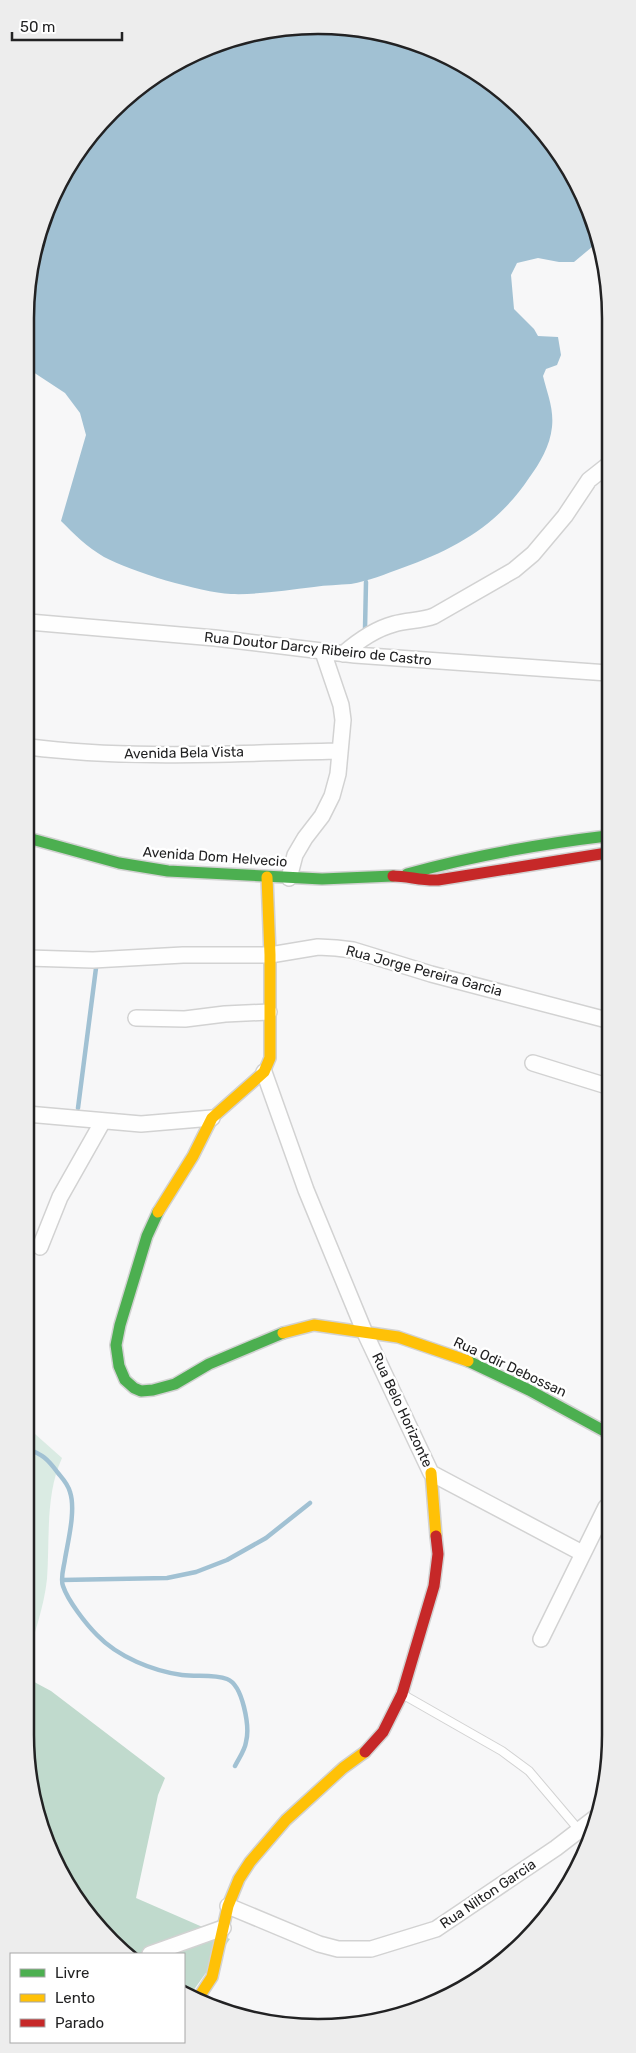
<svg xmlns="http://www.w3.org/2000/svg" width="636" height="2053" font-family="Rubik,sans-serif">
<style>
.green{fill:#daebe3}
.forest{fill:#c0dacd}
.water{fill:#a1c1d3}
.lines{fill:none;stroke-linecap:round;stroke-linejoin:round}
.stream{stroke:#a1c1d3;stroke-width:4.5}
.lane-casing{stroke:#d2d2d2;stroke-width:10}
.street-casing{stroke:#d2d2d2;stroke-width:18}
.fast-casing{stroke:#d2d2d2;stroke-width:14}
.slow-casing{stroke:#d2d2d2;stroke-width:14}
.jam-casing{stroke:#d2d2d2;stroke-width:14}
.lane{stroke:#fefefe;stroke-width:8}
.street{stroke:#fefefe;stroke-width:15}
.fast{stroke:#4caf50;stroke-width:11}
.slow{stroke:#ffc107;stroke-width:11}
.jam{stroke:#c62828;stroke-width:11}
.labels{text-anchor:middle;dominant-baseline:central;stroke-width:5;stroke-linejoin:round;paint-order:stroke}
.street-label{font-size:14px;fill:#222223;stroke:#fff}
.rim{fill:none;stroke:#222223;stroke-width:2.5}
</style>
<rect width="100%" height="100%" fill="#f7f7f8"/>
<path class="green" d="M26,1426L62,1458C45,1495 50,1539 47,1579C44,1608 33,1637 25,1665Z"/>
<path class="forest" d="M25,1677L51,1691L165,1778L158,1795L136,1898L230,1939L188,1998L184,1994V1954H132L98,1928L47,1847L25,1735Z"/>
<path class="water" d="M261,31H375L464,64L538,125L589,206L598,242L574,262H559L538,258L517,263L511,275L514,309L534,329L538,336L558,337L561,355L557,365L546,369L543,376C547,393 554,408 552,427C550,446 540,463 529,478C497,526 455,549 402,568C386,574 368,581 351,584C339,585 326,585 314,587C286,590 259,595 231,594C199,592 132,572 104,557C87,547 74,534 61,521L86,435L80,413L65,393L30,370L31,261L75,155L155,74Z"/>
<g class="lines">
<path class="stream" d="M365,629L366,582
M78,1108L96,968
M26,1448C43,1455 47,1458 58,1473C63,1479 68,1484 70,1492C76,1510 68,1541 65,1559C64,1567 60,1578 63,1586C68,1601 86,1624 97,1635C118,1657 153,1671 182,1675C196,1677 214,1674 227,1679C243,1685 250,1727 246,1742C245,1750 239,1758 235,1766
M62,1580L167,1578L196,1572L227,1560L266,1538L310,1503"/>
<defs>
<path id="lane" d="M402,1694L502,1751L529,1771L579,1830"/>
<path id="street" d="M29,622L215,638L355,655L608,673
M343,654C358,641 375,629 394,624C408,620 421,621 434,616L514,570L533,554L565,516L589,480L608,465
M29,747C132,760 236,753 340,751
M289,878L295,855L305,838L322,816L332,796L338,774L343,720L341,705L323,652
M28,958L93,960L183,955H270L318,947L336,948L353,950L431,974L607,1020
M136,1018L185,1019L225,1014L269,1012
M533,1063L607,1086
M264,1072L306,1190L365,1333L431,1473L582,1553
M27,1114L141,1124L212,1118
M40,1247L60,1197L103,1121
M541,1639L606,1507
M228,1906L319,1944L338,1949H371L436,1929L556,1848L595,1818
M150,1954L223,1928"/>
<path id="fast" d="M28,838L119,863L168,871L322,879L393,876
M407,874C472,856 540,844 607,836
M158,1212L147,1236L120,1325L116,1345L119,1366L125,1380L134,1388L141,1391L153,1390L175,1384L209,1364L283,1333
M468,1361L529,1390L606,1432"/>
<path id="slow" d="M158,1212L193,1156L212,1118L264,1072L270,1058V955L267,877
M283,1333L314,1325L398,1337L468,1361
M431,1473L436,1536
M197,2000L212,1977L228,1906L239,1879L250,1862L286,1820L343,1768L365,1752"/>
<path id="jam" d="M393,876C408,876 422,881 438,880L607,853
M365,1752L383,1732L402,1694L434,1586L438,1554L436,1536"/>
</defs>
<use href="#lane" class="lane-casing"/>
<use href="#street" class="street-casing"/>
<use href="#fast" class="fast-casing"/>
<use href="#slow" class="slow-casing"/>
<use href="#jam" class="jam-casing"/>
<use href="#lane" class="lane"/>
<use href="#street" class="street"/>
<use href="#fast" class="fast"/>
<use href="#slow" class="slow"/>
<use href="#jam" class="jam"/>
</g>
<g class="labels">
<g class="street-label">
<text transform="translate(318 649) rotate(6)">Rua Doutor Darcy Ribeiro de Castro</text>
<text transform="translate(184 753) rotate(-1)">Avenida Bela Vista</text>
<text transform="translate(215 857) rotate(4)">Avenida Dom Helvecio</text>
<text transform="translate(424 971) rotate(15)">Rua Jorge Pereira Garcia</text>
<text transform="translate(510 1367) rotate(25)">Rua Odir Debossan</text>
<text transform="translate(402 1410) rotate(65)">Rua Belo Horizonte</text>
<text transform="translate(488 1894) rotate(-34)">Rua Nilton Garcia</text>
</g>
</g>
<path d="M0 0H636V2053H0ZM318 34H318A284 284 0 0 1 602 318V1735A284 284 0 0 1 318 2019H318A284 284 0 0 1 34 1735V318A284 284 0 0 1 318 34Z" fill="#ededed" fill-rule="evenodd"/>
<path class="rim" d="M318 34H318A284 284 0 0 1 602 318V1735A284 284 0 0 1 318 2019H318A284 284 0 0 1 34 1735V318A284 284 0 0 1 318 34Z"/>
<rect x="10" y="1953" width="175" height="90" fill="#ffffff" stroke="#a7a7a7"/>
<rect x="20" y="1969" width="25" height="8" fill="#4caf50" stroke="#a7a7a7"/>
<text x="55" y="1978" font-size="15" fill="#222223">Livre</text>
<rect x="20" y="1994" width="25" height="8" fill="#ffc107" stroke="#a7a7a7"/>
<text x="55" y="2003" font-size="15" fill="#222223">Lento</text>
<rect x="20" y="2019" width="25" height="8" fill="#c62828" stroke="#a7a7a7"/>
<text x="55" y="2028" font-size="15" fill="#222223">Parado</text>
<path d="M12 32v8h110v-8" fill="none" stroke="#222223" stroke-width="2.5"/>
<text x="20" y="32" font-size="15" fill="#222223" stroke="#ffffff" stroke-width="4" paint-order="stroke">50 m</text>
</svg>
